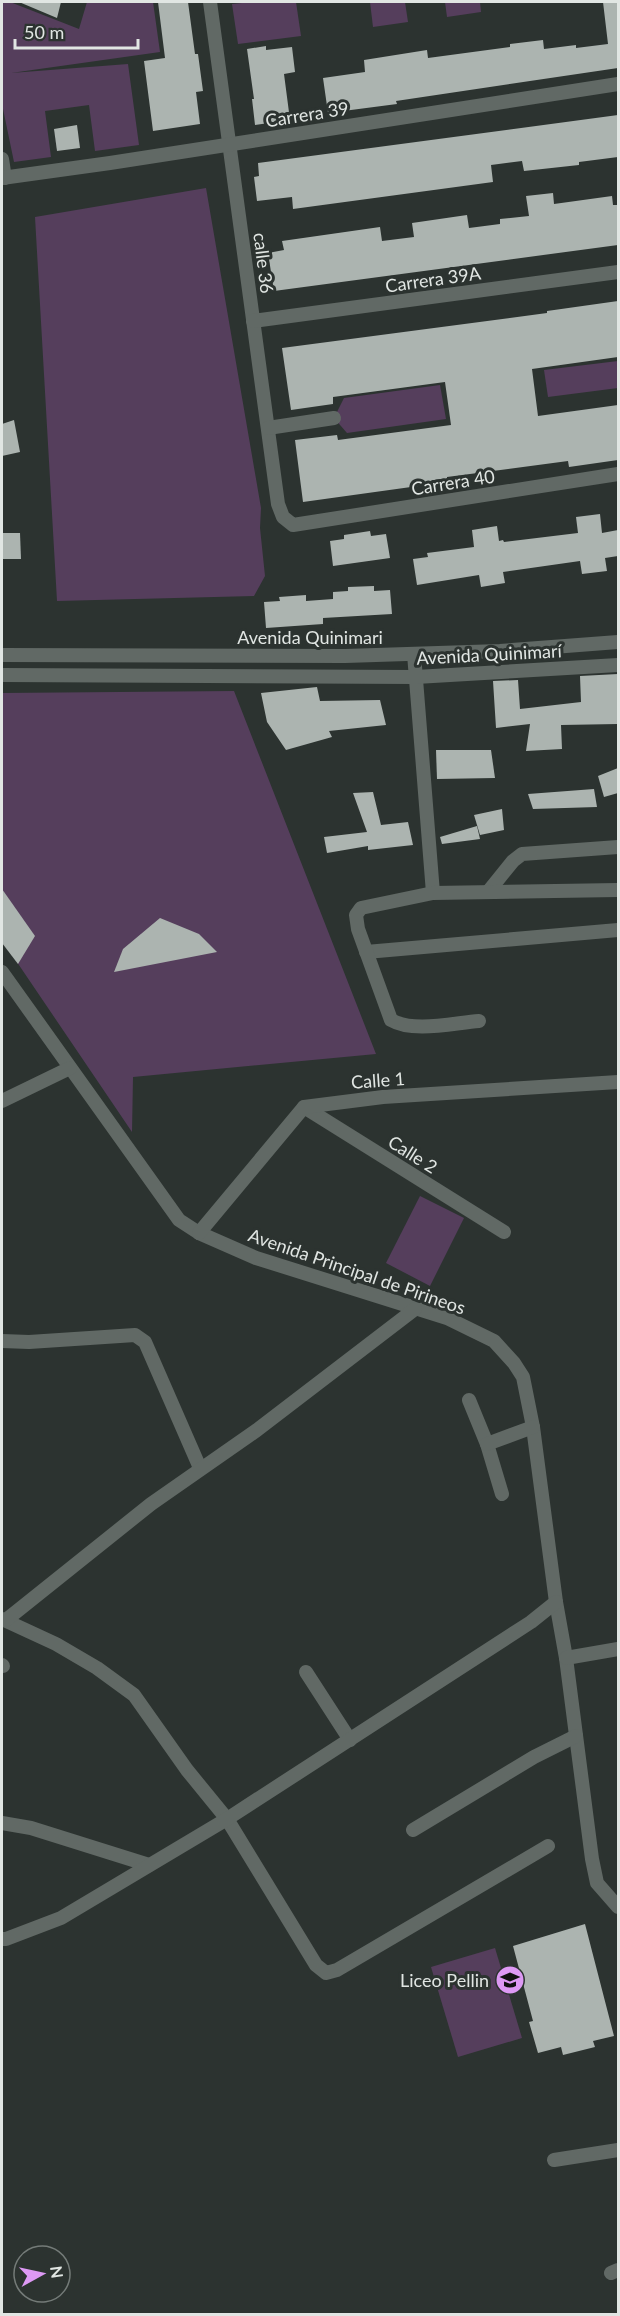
<svg xmlns="http://www.w3.org/2000/svg" width="620" height="2316" font-family="Lato,sans-serif">
  <style>
    .green { fill: #553e5c }
    .building { fill: #acb4b0 }
    .lines { fill: none; stroke-linecap: round; stroke-linejoin: round }
    .minor { stroke: #616965; stroke-width: 14 }
    .labels { text-anchor: middle; dominant-baseline: central; stroke-width: 6; stroke-linejoin: round; paint-order: stroke }
    .street-label { font-size: 18px; fill: #e1e6e3; stroke: #2c3330 }
    .poi-label { font-size: 18px; fill: #e1e6e3; stroke: #2c3330; text-anchor: end }
  </style>
  <rect width="100%" height="100%" fill="#2c3330"/>
  <g class="green">
    <polygon points="2,2 10,2 79,29 87,2 153,2 160,52 11,73 128,64 139,145 95,151 89,105 45,111 51,157 14,162 2,104"/>
    <polygon points="252,2 296,2 301,36 238,44 232,4"/>
    <polygon points="370,2 405,2 408,22 373,27"/>
    <polygon points="445,2 480,2 481,12 447,17"/>
    <polygon points="206,188 261,508 260,528 265,576 254,596 57,601 35,217"/>
    <polygon points="618,361 618,388 548,397 544,370"/>
    <polygon points="440,385 446,419 347,433 334,418 344,398"/>
    <polygon points="234,691 376,1054 133,1077 132,1132 2,940 2,693"/>
    <polygon points="420,1196 464,1218 430,1286 386,1263"/>
    <polygon points="495,1948 522,2038 458,2057 431,1967"/>
  </g>
  <g class="building">
    <polygon points="19,2 61,2 57,18"/>
    <polygon points="158,2 188,2 195,54 198,54 203,91 196,92 200,124 153,131 144,61 165,58"/>
    <polygon points="603,2 618,2 618,68 396,101 397,104 328,113 323,78 365,72 364,60 427,50 428,58 510,47 510,44 543,40 544,49 576,45 576,48 608,44"/>
    <polygon points="266,46 266,50 292,47 295,72 284,74 290,120 255,125 252,99 254,99 247,49"/>
    <polygon points="618,115 618,157 579,162 579,165 524,171 522,161 491,165 493,182 293,209 292,197 257,201 254,177 259,176 258,163"/>
    <polygon points="77,125 80,148 57,151 54,129"/>
    <polygon points="553,193 554,204 612,196 613,205 618,205 618,245 274,291 268,253 284,250 282,241 380,227 382,241 414,237 412,223 467,215 469,228 500,224 500,219 529,216 526,196"/>
    <polygon points="618,301 618,357 532,369 538,416 618,405 618,460 569,467 568,461 447,477 447,482 303,502 295,440 337,435 338,440 451,425 445,382 333,397 333,404 291,410 282,348 547,313 547,311"/>
    <polygon points="14,420 20,452 2,456 2,424"/>
    <polygon points="600,514 602,533 618,530 618,556 605,558 607,571 582,574 580,561 503,572 505,583 481,587 479,575 417,585 413,559 428,557 427,553 474,547 472,530 497,526 499,541 503,540 504,542 578,533 576,517"/>
    <polygon points="370,531 371,536 386,534 390,558 333,566 330,541 344,539 344,535"/>
    <polygon points="2,533 20,533 21,559 2,559"/>
    <polygon points="374,586 374,591 390,590 392,614 323,618 323,624 266,628 264,602 280,601 279,597 306,595 306,601 333,599 333,592 348,591 348,587"/>
    <polygon points="618,674 618,724 561,725 562,749 526,751 530,724 496,728 493,681 518,680 520,709 581,702 580,676"/>
    <polygon points="317,687 320,701 380,700 386,725 329,731 332,737 286,750 267,722 261,693"/>
    <polygon points="436,750 491,750 495,778 437,779"/>
    <polygon points="618,768 618,793 604,797 598,776"/>
    <polygon points="594,789 597,807 533,809 528,794"/>
    <polygon points="373,792 381,825 408,822 413,845 368,850 368,846 327,853 324,837 367,832 353,793"/>
    <polygon points="502,809 504,830 480,835 474,815"/>
    <polygon points="477,826 480,839 442,844 440,837"/>
    <polygon points="2,889 35,936 18,964 2,943"/>
    <polygon points="160,918 199,934 217,952 114,972 123,949"/>
    <polygon points="585,1924 614,2036 593,2041 595,2047 563,2055 561,2047 538,2053 529,2022 533,2021 513,1946"/>
  </g>
  <g class="lines">
    <g class="minor">
      <polyline points="210,2 278,504 283,517 293,525 618,474"/>
      <polyline points="2,159 5,178"/>
      <polyline points="2,178 110,163 618,84"/>
      <polyline points="253,321 618,272"/>
      <polyline points="268,428 334,418"/>
      <polyline points="414,654 433,893"/>
      <polyline points="2,655 345,656 500,651 618,642"/>
      <polyline points="2,675 416,677 618,665"/>
      <polyline points="488,892 513,861 522,854 618,847"/>
      <polyline points="366,952 618,930"/>
      <polyline points="2,972 179,1220 199,1233 256,1258 447,1318 494,1341 514,1363 523,1377 533,1427 556,1602 566,1658 592,1859 597,1883 618,1907"/>
      <path d="M479,1021C453,1023 413,1033 391,1020L358,929L356,915L361,908L433,893L618,890"/>
      <polyline points="2,1101 70,1068"/>
      <polyline points="304,1107 504,1232"/>
      <polyline points="199,1233 304,1107 383,1097 618,1082"/>
      <polyline points="2,1341 29,1342 135,1335 145,1342 200,1468"/>
      <polyline points="469,1400 487,1444 502,1494"/>
      <polyline points="487,1444 533,1427"/>
      <polyline points="2,1619 56,1644 97,1668 134,1695 187,1770 227,1819 316,1965 326,1973 337,1970 548,1846"/>
      <polyline points="6,1620 151,1504 257,1430 415,1309"/>
      <polyline points="566,1658 618,1649"/>
      <polyline points="2,1665 3,1666"/>
      <polyline points="306,1672 350,1740"/>
      <polyline points="2,1823 31,1828 149,1865"/>
      <polyline points="413,1830 534,1757 576,1736"/>
      <polyline points="2,1939 6,1939 61,1918 227,1819 531,1622 556,1602"/>
      <polyline points="554,2160 618,2150"/>
      <polyline points="611,2273 618,2270"/>
    </g>
  </g>
  <defs>
    <g id="school-disc" transform="scale(1.5)"><circle r="9.5" fill="#dd99f4" stroke="#2c3330"/><path d="M0-5L7-2L0 1L-7-2ZM-4 1L0 2.5L4 1V4Q0 6-4 4Z" fill="#111"/></g>
  </defs>
  <g fill-rule="evenodd">
    <use href="#school-disc" x="510" y="1980"/>
  </g>
  <g class="labels">
    <g class="street-label">
      <text transform="translate(307 114) rotate(-9)">Carrera 39</text>
      <text transform="translate(264 263) rotate(83)">calle 36</text>
      <text transform="translate(433 279) rotate(-8)">Carrera 39A</text>
      <text transform="translate(453 482) rotate(-9)">Carrera 40</text>
      <text x="310" y="637">Avenida Quinimari</text>
      <text transform="translate(489 654) rotate(-3)">Avenida Quinimarí</text>
      <text transform="translate(378 1080) rotate(-4)">Calle 1</text>
      <text transform="translate(413 1154) rotate(32)">Calle 2</text>
      <text transform="translate(357 1271) rotate(19)">Avenida Principal de Pirineos</text>
    </g>
    <g class="poi-label">
      <text x="489" y="1980">Liceo Pellin</text>
    </g>
  </g>
  <rect width="620" height="2316" fill="none" stroke="#e1e6e3" stroke-width="6"/>
  <g transform="translate(42 2274) rotate(82)"><circle r="28" fill="#2c3330" stroke="#747b78" stroke-width="1.5"/>
  <path d="M0-4.5L10 22L0 15L-10 22Z" fill="#dd99f4"/>
  <text y="-9" font-size="16" font-weight="bold" text-anchor="middle" fill="#e1e6e3">N</text>
  </g>
  <path d="M15 39v9h123v-9" fill="none" stroke="#e1e6e3" stroke-width="3"/>
  <text x="24" y="39" font-size="18" fill="#e1e6e3" stroke="#2c3330" stroke-width="4.5" paint-order="stroke">50 m</text>
</svg>
